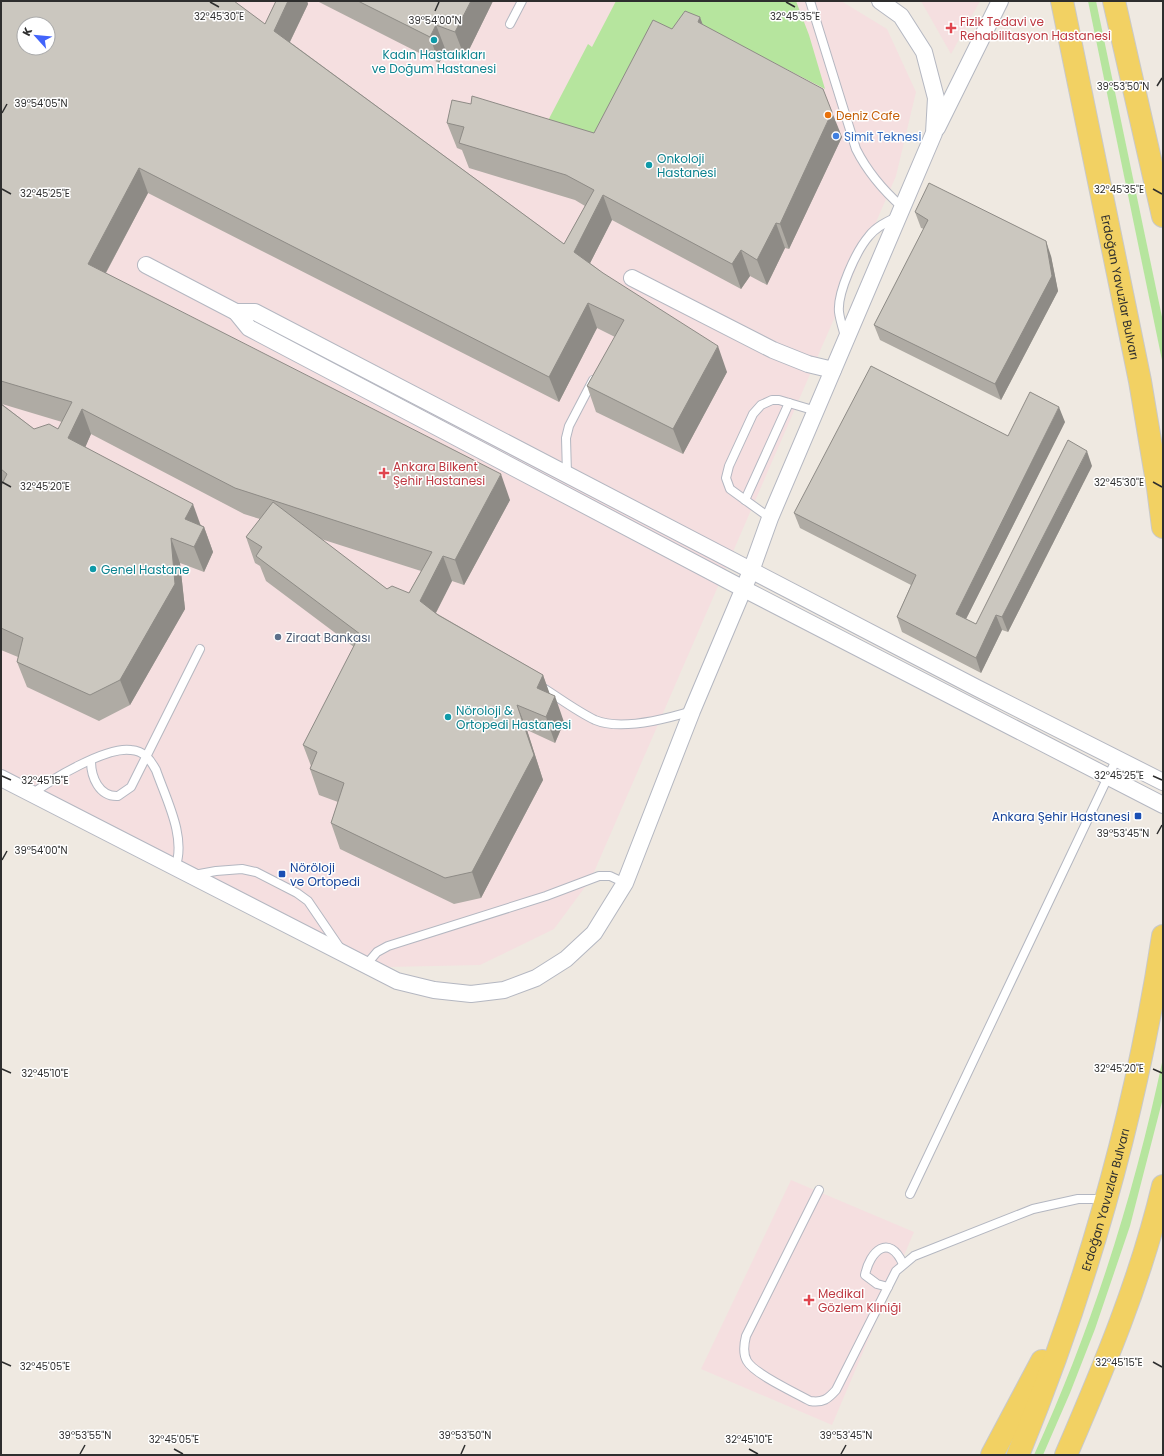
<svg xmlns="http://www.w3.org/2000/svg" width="1164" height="1456" font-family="Poppins,sans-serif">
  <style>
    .medical { fill: #f5dfe0; fill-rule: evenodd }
    .green { fill: #b6e59e }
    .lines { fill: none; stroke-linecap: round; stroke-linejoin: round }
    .lane-casing { stroke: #b4b7c1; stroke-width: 10 }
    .street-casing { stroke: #b4b7c1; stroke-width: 18 }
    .primary-casing { stroke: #c9c9c9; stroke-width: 24 }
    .lane { stroke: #fff; stroke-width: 8 }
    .street { stroke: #fff; stroke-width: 16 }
    .primary { stroke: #f2d163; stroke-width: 22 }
    .wall { fill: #afaba4; fill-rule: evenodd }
    .shaded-wall { fill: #8e8b86 }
    .building { fill: #cbc7bf; stroke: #8e8b86; fill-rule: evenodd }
    .ticks { fill: none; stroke: #2e2e2e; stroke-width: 1.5 }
    .health-dot { fill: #e0444e; stroke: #fff; stroke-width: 1.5 }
    .culture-dot { fill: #0f9aa8; stroke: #fff; stroke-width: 1.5 }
    .food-dot { fill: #e8710a; stroke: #fff; stroke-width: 1.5 }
    .shop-dot { fill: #3f7fe0; stroke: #fff; stroke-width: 1.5 }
    .service-dot { fill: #5c6f8a; stroke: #fff; stroke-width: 1.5 }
    .transit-dot { fill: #1a4fb4; stroke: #fff; stroke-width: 1.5 }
    .labels { text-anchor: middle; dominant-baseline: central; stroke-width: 3; stroke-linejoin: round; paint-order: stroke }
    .health-label { font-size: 12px; fill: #be3a42; stroke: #fff; text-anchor: start }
    .culture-label { font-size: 12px; fill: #0d838f; stroke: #fff; text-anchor: start }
    .food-label { font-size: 12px; fill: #c56008; stroke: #fff; text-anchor: start }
    .shop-label { font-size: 12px; fill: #366cbe; stroke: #fff; text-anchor: start }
    .street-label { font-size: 12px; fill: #2e2e2e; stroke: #fff }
    .service-label { font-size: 12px; fill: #4e5e75; stroke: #fff; text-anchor: start }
    .transit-label { font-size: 12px; fill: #164399; stroke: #fff; text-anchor: end }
    .ticks-label { font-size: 10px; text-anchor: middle; fill: #2e2e2e; stroke: #fff; stroke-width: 3; stroke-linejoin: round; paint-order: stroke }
  </style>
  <rect width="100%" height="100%" fill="#efe9e1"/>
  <g class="medical">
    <path d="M1,1H841L887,29L916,92L896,176L591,879L554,929L480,965L389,967L366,965L1,770ZM24,24H48V48H24Z"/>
    <polygon points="921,1 980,1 951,54"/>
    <polygon points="791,1180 914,1232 832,1425 701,1369"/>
  </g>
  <g class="green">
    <polygon points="616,1 796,1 809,35 825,89 728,39 602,160 541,134 588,44 592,47"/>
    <polygon points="1088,1 1096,1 1162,317 1163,365"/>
    <path d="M1163,1058V1098L1130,1226L1095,1329L1070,1393L1043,1455H1034C1092,1328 1134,1195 1163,1058Z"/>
  </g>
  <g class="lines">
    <g class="lane-casing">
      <g id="lane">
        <path d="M810,1L856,149C867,171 884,191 902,207"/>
        <polyline points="510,24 522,1"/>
        <path d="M845,336C843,329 840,320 839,312C837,293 856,251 869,236C876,227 886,222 897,217"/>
        <polyline points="567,474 566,438 569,426 593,380"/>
        <polyline points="745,500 789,403"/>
        <polyline points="770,518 730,489 726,478 729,466 753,414 761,405 772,400 779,400 816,411"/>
        <path d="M540,686C558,697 576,711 595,720C621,731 666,719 692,711"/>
        <path d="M91,761C91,777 99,797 118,796L131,787L200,649"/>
        <path d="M32,794C52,779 107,746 131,750C144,751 150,759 156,770C166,799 187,838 175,868"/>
        <polyline points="194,875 216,871 242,869 256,872 297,893 308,901 340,948"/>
        <polyline points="366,965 377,952 388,946 546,896 599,876 610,876 625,883"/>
        <path d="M819,1190L746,1336C744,1344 743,1354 747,1361C754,1374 796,1393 810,1401C823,1403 828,1399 836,1390L896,1271L914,1256L1033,1209L1078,1199H1104"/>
        <polyline points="910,1194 1117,758"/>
        <path d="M888,1287L877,1284L865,1275C870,1251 889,1233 903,1264"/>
      </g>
    </g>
    <g class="street-casing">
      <g id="street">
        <polyline points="937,128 1000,1"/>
        <polyline points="146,265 236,312 249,328 742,588 1163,805"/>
        <polyline points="632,278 773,350 808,364 833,370"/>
        <polyline points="236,312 255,312 977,688 1163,782"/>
        <polyline points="1,778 397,981 434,990 471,994 504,990 536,978 566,959 594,933 625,883 692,711 751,571 770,518 934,133 936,98 924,52 901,16 880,1"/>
      </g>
    </g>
    <g class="primary-casing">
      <g id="primary">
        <path id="s1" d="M1062,1L1140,381L1158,488L1163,527"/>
        <polyline points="1114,1 1163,216"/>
        <polyline points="992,1455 1042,1361"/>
        <path id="s2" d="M1018,1455C1086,1289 1136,1113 1163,936"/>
        <path d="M1066,1455C1104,1367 1141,1279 1163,1186"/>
      </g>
    </g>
    <use href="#lane" class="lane"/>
    <use href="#street" class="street"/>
    <use href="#primary" class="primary"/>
  </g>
  <g class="wall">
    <path d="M1,1L265,24L276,1H307L308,4L290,42L564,244L585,206L575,200L469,168L462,150L457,148L447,123L594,133L672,29L702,24L842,137L789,249L785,248L767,285L750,276L741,289L612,220L590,263L727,372L683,454L596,412L587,386L615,337L597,328L559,402L148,193L106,273L510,500L464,585L452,581L436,613L543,675L549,693L564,722L555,743L527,730L543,780L481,898L454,904L340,849L331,823L338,802L319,795L310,769L311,766L303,745L354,647L266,581L260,566L255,563L246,537L260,519L244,514L91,434L85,447L204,527L213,552L204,572L180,563L185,609L130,705L99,721L27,687L17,662L18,657L1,650ZM2,404L62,422L58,429H34ZM321,539L421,571L409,593L387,589Z"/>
    <polygon points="317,1 493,1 465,58 446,51 439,63"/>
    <polygon points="915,212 1051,256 1058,291 1001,400 880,340 874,325 924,229 921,228"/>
    <polygon points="1065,422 966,619 976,624 1092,466 1008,632 1002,630 981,673 902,632 897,617 911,585 800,528 794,513 1008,436"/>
  </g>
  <g class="shaded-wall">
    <polygon points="288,1 307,1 308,4 283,56 274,31"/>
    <polygon points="471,1 493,1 465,58 455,32"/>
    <polygon points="700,17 709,42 698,22"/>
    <polygon points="436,25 446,51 439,63 430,37"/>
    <polygon points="832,112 842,137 789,249 780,224"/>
    <polygon points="139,168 148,193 97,289 88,264"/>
    <polygon points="603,195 612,220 583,277 574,252"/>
    <polygon points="776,223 785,248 767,285 757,260"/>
    <polygon points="1046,241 1051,256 1058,291 1001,400 995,384"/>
    <polygon points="741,250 750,276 741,289 732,264"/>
    <polygon points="588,303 597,328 559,402 549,377"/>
    <polygon points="718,346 727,372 683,454 673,429"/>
    <polygon points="1059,407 1065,422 961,629 956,614"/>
    <polygon points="82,409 91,434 78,464 68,438"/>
    <polygon points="1087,451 1092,466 1008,632 1002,617"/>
    <polygon points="501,474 510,500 464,585 455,560"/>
    <polygon points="193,504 202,529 185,519"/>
    <polygon points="204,527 213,552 204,572 194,547"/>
    <polygon points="171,538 180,563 185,609 130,705 120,680"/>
    <polygon points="443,556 452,581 429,626 420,601"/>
    <polygon points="996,615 1002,630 981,673 976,658"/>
    <polygon points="543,675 552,700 537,688"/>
    <polygon points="555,696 564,722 555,743 546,717"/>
    <polygon points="517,705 527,730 543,780 481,898 472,872"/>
  </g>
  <g class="building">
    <path d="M1,1H234L265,24L276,1H288L274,31L564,244L594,190L566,175L459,143L464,127L447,123L452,100L471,104L472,96L594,133L653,20L672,29L685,11L700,17L698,22L823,89L832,112L780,224L776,223L757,260L741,250L732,264L603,195L574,252L603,273L718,346L673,429L587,386L624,320L588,303L549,377L139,168L88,264L501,474L455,560L443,556L420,601L438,615L543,675L537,688L555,696L546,717L517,705L534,755L472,872L445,878L331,823L344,783L310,769L317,752L303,745L360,634L256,556L262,547L246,537L273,502L387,589L392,586L409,593L432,552L235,488L82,409L68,438L193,504L185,519L204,527L194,547L171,538L175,584L120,680L90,695L17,662L23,638L1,628V486L7,474L1,469V404L34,429L49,424L58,429L72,402L1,381ZM24,24H48V48H24Z"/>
    <polygon points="358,1 471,1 455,32 436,25 430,37"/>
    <polygon points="929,183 1046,241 1052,276 995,384 874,325 928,220 915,212"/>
    <polygon points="871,366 1008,436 1030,392 1059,407 956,614 976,624 1068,440 1087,451 1002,617 996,615 976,658 897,617 916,575 794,513"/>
  </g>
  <path class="ticks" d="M210,2L219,7M786,2L795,7M435,11L439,2M1157,86L1162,78M2,113L7,104M2,189L11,194M1153,189L1162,194M2,482L11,487M1153,482L1162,487M2,776L11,780M1153,776L1162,780M1157,834L1162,825M2,860L7,851M2,1069L11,1073M1153,1069L1162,1073M2,1362L11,1366M1153,1362L1162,1367M174,1449L183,1454M749,1449L758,1454M80,1454L85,1445M461,1454L465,1445M841,1454L846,1445"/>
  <g class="health-dot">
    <path d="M949 22h4v4h4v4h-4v4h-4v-4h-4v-4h4z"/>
    <path d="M382 467h4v4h4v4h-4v4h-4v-4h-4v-4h4z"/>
    <path d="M807 1294h4v4h4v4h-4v4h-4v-4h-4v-4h4z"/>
  </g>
  <g class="culture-dot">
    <circle cx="434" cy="40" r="4"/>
    <circle cx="649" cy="165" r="4"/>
    <circle cx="93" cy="569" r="4"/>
    <circle cx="448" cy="717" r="4"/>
  </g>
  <circle class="food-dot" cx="828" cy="115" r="4"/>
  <circle class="shop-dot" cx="836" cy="136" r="4"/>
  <circle class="service-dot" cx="278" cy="637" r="4"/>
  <g class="transit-dot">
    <rect x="1134" y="812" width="8" height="8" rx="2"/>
    <rect x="278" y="870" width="8" height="8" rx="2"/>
  </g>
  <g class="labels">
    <g class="health-label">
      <text x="960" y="21">Fizik Tedavi ve<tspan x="960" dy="14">Rehabilitasyon Hastanesi</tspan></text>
      <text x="393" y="466">Ankara Bilkent<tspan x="393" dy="14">Şehir Hastanesi</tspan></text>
      <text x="818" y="1293">Medikal<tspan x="818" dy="14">Gözlem Kliniği</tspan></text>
    </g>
    <g class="culture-label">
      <text x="434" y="54" text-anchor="middle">Kadın Hastalıkları<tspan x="434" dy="14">ve Doğum Hastanesi</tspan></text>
      <text x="657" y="158">Onkoloji<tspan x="657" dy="14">Hastanesi</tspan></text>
      <text x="101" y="569">Genel Hastane</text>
      <text x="456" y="710">Nöroloji &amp;<tspan x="456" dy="14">Ortopedi Hastanesi</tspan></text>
    </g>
    <g class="food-label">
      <text x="836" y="115">Deniz Cafe</text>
    </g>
    <g class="shop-label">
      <text x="844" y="136">Simit Teknesi</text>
    </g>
    <g class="street-label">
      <text stroke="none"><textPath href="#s1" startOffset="292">Erdoğan Yavuzlar Bulvarı</textPath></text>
      <text stroke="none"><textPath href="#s2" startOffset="270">Erdoğan Yavuzlar Bulvarı</textPath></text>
    </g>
    <g class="service-label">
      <text x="286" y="637">Ziraat Bankası</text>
    </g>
    <g class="transit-label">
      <text x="1130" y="816">Ankara Şehir Hastanesi</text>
      <text x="290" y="867" text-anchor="start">Nöröloji<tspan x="290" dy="14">ve Ortopedi</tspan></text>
    </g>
  </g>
  <g class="ticks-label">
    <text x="219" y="20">32°45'30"E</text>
    <text x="795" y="20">32°45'35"E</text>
    <text x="435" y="24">39°54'00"N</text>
    <text x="1123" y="90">39°53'50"N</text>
    <text x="41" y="107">39°54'05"N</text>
    <text x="1119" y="193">32°45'35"E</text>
    <text x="45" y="197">32°45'25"E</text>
    <text x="1119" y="486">32°45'30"E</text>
    <text x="45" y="490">32°45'20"E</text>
    <text x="1119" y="779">32°45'25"E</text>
    <text x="45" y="784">32°45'15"E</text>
    <text x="1123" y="837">39°53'45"N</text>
    <text x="41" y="854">39°54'00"N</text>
    <text x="1119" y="1072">32°45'20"E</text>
    <text x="45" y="1077">32°45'10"E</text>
    <text x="1119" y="1366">32°45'15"E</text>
    <text x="45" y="1370">32°45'05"E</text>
    <text x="85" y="1439">39°53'55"N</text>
    <text x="465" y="1439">39°53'50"N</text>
    <text x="846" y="1439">39°53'45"N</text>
    <text x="174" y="1443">32°45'05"E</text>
    <text x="749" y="1443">32°45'10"E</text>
  </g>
  <rect width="1164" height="1456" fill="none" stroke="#2e2e2e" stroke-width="4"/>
  <g transform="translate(36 36) rotate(297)"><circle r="19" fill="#ffffff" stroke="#ababab"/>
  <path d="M0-3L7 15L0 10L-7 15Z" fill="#4264fb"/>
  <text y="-6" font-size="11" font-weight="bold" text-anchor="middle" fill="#2e2e2e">K</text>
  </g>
</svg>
